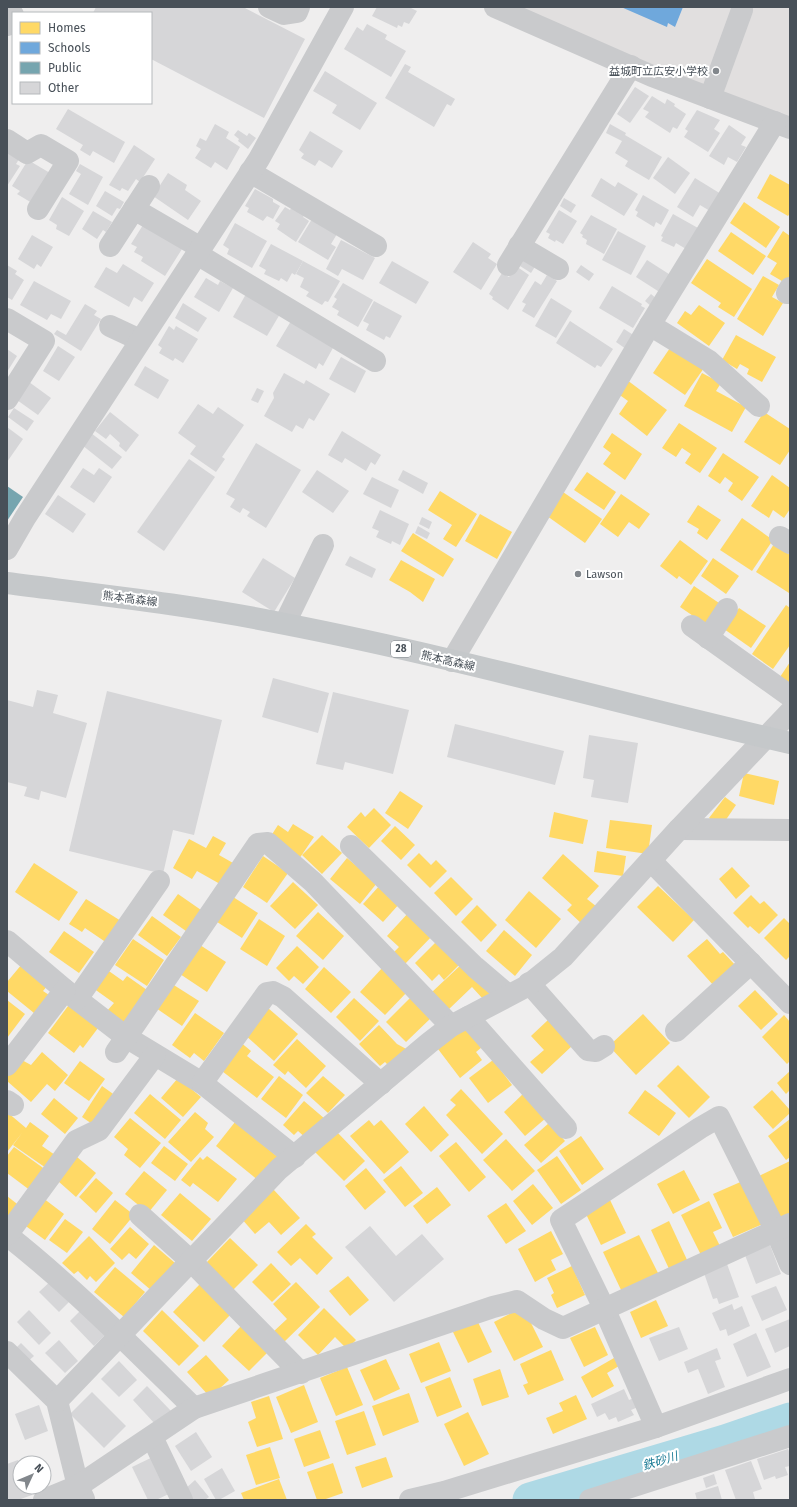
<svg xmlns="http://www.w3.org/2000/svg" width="797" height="1507" font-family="'Fira Sans','Noto Sans JP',sans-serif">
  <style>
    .education { fill: #e1dfdf }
    .homes { fill: #ffd966 }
    .schools { fill: #6fa8dc }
    .public { fill: #76a5af }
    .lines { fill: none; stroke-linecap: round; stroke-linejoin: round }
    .river { stroke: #aed9e5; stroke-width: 35 }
    .building { fill: #d6d6d8 }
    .minor { stroke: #c9cacc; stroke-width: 22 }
    .major { stroke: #c5c8ca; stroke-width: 22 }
    .poi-dot { fill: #82878c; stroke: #fff; stroke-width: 1.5 }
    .labels { text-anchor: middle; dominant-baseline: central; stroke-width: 4; stroke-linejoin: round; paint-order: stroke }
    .shield { fill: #fff; stroke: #7f848a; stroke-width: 1 }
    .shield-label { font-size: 10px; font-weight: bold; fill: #485058 }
    .poi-label { font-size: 11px; fill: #485058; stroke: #fff; text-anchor: end }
    .street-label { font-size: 11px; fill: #485058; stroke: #fff }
    .water-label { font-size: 12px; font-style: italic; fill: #1c7c96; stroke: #fff }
  </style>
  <rect width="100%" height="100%" fill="#efeeee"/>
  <polygon class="education" points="495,7 790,7 790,128"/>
  <g class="homes">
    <polygon points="770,174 790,185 790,213 788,216 757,198"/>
    <polygon points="744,202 780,227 766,248 730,223"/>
    <polygon points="783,231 790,236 790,278 787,284 770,274 777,263 767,257"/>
    <polygon points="731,232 766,256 753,275 718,251"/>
    <polygon points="707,259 752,289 734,317 718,307 721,303 691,283"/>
    <polygon points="763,276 779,285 772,297 783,303 763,336 737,319"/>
    <polygon points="699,305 725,323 709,346 677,323 685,311 691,315"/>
    <polygon points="736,335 776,357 762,382 747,374 749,369 740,364 737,369 722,360"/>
    <polygon points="672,345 704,368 685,395 653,373"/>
    <polygon points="702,373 721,383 716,391 746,407 732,432 684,406"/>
    <polygon points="627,380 667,410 647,436 619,414 628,401 617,393"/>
    <polygon points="764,412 790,429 790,450 780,465 744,442"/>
    <polygon points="679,423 717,448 700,473 685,463 691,454 682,448 676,457 662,448"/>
    <polygon points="612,433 642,454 625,480 603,464 611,453 603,447"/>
    <polygon points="723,453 759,477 742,501 728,491 733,483 725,477 720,484 708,476"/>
    <polygon points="587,472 616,492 604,510 574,490"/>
    <polygon points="772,475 790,488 790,509 784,518 773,510 769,518 751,506"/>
    <polygon points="440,491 477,514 456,547 443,539 452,525 428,510"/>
    <polygon points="563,492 602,519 585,543 547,516"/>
    <polygon points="621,494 650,514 639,529 629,522 618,537 600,524"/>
    <polygon points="698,505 721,520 707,540 697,533 699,529 687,522"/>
    <polygon points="480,514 512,532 497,559 465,541"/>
    <polygon points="742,518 773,540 752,571 720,550"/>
    <polygon points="413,533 454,559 443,577 401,551"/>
    <polygon points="680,540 708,561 691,585 679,576 677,579 660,566"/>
    <polygon points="774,544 790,555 790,591 789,593 756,572"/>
    <polygon points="713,558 739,576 726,594 701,576"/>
    <polygon points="401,560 435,579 423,602 410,592 389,580"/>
    <polygon points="694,586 719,603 705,624 680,607"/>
    <polygon points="786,605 790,608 790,645 773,669 752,654"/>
    <polygon points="739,608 766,626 751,648 724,629"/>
    <polygon points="790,662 790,684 780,677"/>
    <polygon points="744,773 779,781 774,805 739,796"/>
    <polygon points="400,791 423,806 408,829 385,813"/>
    <polygon points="725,797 736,805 721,827 709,818"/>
    <polygon points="374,808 391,825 369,848 347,827 361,812 365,817"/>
    <polygon points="554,812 588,820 583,844 549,837"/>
    <polygon points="610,820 652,825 648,854 606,848"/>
    <polygon points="293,824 314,837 299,859 269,839 278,825 288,832"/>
    <polygon points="395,826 415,845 401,860 381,841"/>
    <polygon points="322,835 342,853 322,874 302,855"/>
    <polygon points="213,836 226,843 219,855 233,863 220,884 197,871 192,879 173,868 189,839 206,848"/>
    <polygon points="597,851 626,856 623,876 594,872"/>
    <polygon points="419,853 431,865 436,860 447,871 430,888 407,865"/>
    <polygon points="563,854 599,886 587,899 597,907 582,924 567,910 572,905 542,878"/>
    <polygon points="263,856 288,873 267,903 243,887"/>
    <polygon points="347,858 377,883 360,904 330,879"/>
    <polygon points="34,863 78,892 59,921 15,892"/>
    <polygon points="732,867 750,886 736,899 719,879"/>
    <polygon points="451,877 473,899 456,916 434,893"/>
    <polygon points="293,882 318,905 295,929 270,906"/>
    <polygon points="380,885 400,903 383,922 363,904"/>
    <polygon points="658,886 694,920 673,942 637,907"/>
    <polygon points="529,891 561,919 536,948 505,920"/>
    <polygon points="178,894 201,910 186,931 163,915"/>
    <polygon points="230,895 258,913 242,938 214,920"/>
    <polygon points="751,895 760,904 764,901 778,915 759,934 750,926 748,928 733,913"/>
    <polygon points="86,899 121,921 107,943 85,928 82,932 69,924"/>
    <polygon points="477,905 497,925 481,942 461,922"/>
    <polygon points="410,911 434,934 404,965 392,954 399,947 387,936"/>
    <polygon points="318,912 344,936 323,960 296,936"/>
    <polygon points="152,916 181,937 167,956 138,935"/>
    <polygon points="784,918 790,924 790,956 786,960 764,938"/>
    <polygon points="259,919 285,936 267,966 240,949"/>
    <polygon points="504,930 532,955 515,976 486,951"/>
    <polygon points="64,931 94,952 79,973 49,952"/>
    <polygon points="133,939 164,960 147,986 115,965"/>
    <polygon points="707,939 720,954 723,952 736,966 714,986 687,956"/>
    <polygon points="438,940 461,963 444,980 439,974 432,981 415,963"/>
    <polygon points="200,945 226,962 207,992 180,974"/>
    <polygon points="297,946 319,967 303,984 294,976 289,981 276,968"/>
    <polygon points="463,963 491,992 483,999 472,987 448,1010 432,992"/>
    <polygon points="22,964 48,985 43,991 49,995 34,1013 7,991 7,982"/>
    <polygon points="324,967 351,992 331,1013 305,989"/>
    <polygon points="383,967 408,991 385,1015 360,992"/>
    <polygon points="106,969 123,981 127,976 147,990 124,1023 107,1011 114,1003 93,988"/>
    <polygon points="169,982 199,1001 182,1026 153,1006"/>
    <polygon points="755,990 778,1014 761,1030 738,1006"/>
    <polygon points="413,995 433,1016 406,1042 386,1022"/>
    <polygon points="354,998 379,1021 360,1041 336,1017"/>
    <polygon points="7,1000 25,1014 7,1038"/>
    <polygon points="71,1002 101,1024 83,1048 80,1045 74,1053 48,1033"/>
    <polygon points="268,1008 298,1034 274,1061 245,1035"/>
    <polygon points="195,1013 224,1033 204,1061 194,1053 190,1058 172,1045"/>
    <polygon points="643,1014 670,1043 636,1075 609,1046"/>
    <polygon points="784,1015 790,1022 790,1061 787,1064 762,1037"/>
    <polygon points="548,1020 572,1046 542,1074 530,1062 544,1050 531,1036"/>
    <polygon points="379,1025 397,1044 410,1051 392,1069 385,1062 380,1066 359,1044"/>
    <polygon points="465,1027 482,1047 476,1052 482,1060 460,1078 438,1049"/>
    <polygon points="297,1039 326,1066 306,1088 288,1071 285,1075 273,1065"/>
    <polygon points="239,1041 251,1051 247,1056 274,1077 257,1098 218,1068"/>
    <polygon points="42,1052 68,1075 55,1091 47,1084 31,1102 7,1081 7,1074 20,1059 31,1065"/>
    <polygon points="493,1060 512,1085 488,1103 469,1078"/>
    <polygon points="80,1061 105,1079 89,1101 64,1083"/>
    <polygon points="678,1065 710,1097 689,1118 657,1086"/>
    <polygon points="790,1071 790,1090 786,1094 777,1083"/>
    <polygon points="279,1076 303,1095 286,1118 261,1099"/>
    <polygon points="323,1076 345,1095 328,1113 306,1093"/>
    <polygon points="178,1078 201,1097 183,1117 161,1098"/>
    <polygon points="102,1086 116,1096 95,1126 82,1117"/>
    <polygon points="461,1089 503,1134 482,1154 446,1115 456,1105 450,1100"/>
    <polygon points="645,1090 676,1113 659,1136 628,1113"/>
    <polygon points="772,1090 790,1110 790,1113 773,1129 753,1107"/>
    <polygon points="524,1093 546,1118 525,1136 504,1112"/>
    <polygon points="150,1094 181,1120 165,1139 134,1113"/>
    <polygon points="54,1098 78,1118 65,1134 41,1114"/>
    <polygon points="304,1101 325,1119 307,1139 298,1131 294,1135 283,1125"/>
    <polygon points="424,1106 449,1135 431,1152 405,1124"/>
    <polygon points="7,1112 26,1128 30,1122 49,1136 42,1146 55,1155 46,1168 13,1145 22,1133 7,1152"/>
    <polygon points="195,1112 208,1123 205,1129 214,1137 191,1162 168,1142"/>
    <polygon points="130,1118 161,1143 140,1168 124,1155 128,1149 114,1137"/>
    <polygon points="790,1119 790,1157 786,1160 768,1136"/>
    <polygon points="369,1120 374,1126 381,1120 409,1152 384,1174 350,1136"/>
    <polygon points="235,1122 278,1157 259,1181 216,1146"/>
    <polygon points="549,1123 565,1141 541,1163 524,1145"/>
    <polygon points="336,1131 365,1161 344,1181 315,1152"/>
    <polygon points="581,1136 604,1169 582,1185 559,1151"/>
    <polygon points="506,1139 535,1171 512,1191 483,1160"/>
    <polygon points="456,1142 486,1177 469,1192 439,1156"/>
    <polygon points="164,1146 188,1164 175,1181 151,1163"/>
    <polygon points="14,1147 46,1170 31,1191 7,1173 7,1156"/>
    <polygon points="207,1156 237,1179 218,1202 193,1183 190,1187 181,1180 200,1157 203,1160"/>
    <polygon points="557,1156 581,1190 561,1204 537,1170"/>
    <polygon points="77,1157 96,1173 76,1197 58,1181"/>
    <polygon points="790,1161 790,1217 779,1222 757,1177"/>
    <polygon points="401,1166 423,1193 405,1207 383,1180"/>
    <polygon points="366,1168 386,1192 365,1210 345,1186"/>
    <polygon points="684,1170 700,1200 673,1214 657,1184"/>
    <polygon points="144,1171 167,1190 148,1213 125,1194"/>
    <polygon points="96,1178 113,1193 96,1213 79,1197"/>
    <polygon points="745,1180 765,1223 733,1237 713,1194"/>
    <polygon points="533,1184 553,1208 532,1225 513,1201"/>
    <polygon points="437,1187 451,1205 427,1224 413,1206"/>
    <polygon points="273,1189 300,1218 281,1235 269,1222 255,1234 241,1218"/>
    <polygon points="180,1193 211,1219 192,1241 161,1215"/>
    <polygon points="7,1196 21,1207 7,1225"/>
    <polygon points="43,1198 64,1214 45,1240 23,1224"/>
    <polygon points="115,1200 134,1215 110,1244 92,1229"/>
    <polygon points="610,1200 626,1233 601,1245 585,1212"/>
    <polygon points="709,1201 722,1228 713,1232 721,1248 702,1257 681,1215"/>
    <polygon points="506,1203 526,1231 506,1244 487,1216"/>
    <polygon points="65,1219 83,1232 67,1253 49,1240"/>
    <polygon points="669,1221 688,1262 670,1271 651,1230"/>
    <polygon points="306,1224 316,1234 312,1237 333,1258 317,1275 300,1258 291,1266 277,1252"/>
    <polygon points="130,1227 149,1244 136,1259 129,1253 122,1260 110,1249"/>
    <polygon points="551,1231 563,1254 551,1260 556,1270 535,1282 518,1249"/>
    <polygon points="639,1235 659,1275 622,1292 603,1252"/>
    <polygon points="89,1236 115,1263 96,1282 90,1276 87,1280 78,1271 74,1274 62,1263"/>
    <polygon points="230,1238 258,1265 233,1290 206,1263"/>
    <polygon points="154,1245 175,1263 152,1291 131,1273"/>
    <polygon points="271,1263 291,1284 272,1302 252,1282"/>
    <polygon points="572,1266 585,1295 557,1308 551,1295 554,1293 547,1278"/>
    <polygon points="115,1267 145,1292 124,1317 94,1292"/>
    <polygon points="348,1276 369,1300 350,1316 329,1291"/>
    <polygon points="296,1282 320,1307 283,1343 273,1332 287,1319 273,1304"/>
    <polygon points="200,1284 231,1314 204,1342 173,1312"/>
    <polygon points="656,1300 668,1326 641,1338 630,1312"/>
    <polygon points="523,1307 543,1347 514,1361 494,1322"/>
    <polygon points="324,1308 356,1340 347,1349 335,1337 318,1355 298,1335"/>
    <polygon points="162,1310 199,1346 179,1366 143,1331"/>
    <polygon points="477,1320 492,1352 468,1363 453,1332"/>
    <polygon points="241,1326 268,1352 249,1371 222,1346"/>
    <polygon points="595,1327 608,1355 584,1367 570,1338"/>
    <polygon points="439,1342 451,1371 421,1383 409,1354"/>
    <polygon points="551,1350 564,1380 528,1395 523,1385 528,1383 520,1364"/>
    <polygon points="206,1355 229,1380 210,1397 187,1372"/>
    <polygon points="614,1358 619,1366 607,1373 614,1386 592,1398 581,1377"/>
    <polygon points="386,1359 400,1389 374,1401 360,1370"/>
    <polygon points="347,1367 363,1405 336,1416 320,1378"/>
    <polygon points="500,1369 509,1397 482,1406 473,1379"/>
    <polygon points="450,1377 462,1407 437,1417 425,1387"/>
    <polygon points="304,1385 318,1422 291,1433 276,1397"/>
    <polygon points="409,1393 419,1422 383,1436 372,1406"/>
    <polygon points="576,1395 587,1419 553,1434 546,1418 563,1411 559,1403"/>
    <polygon points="269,1396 283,1439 257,1447 248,1422 256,1418 251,1402"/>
    <polygon points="364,1411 376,1445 347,1455 335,1421"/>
    <polygon points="468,1412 489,1454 464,1466 444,1424"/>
    <polygon points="320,1430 330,1458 304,1467 294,1439"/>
    <polygon points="270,1447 280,1478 256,1485 246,1455"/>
    <polygon points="386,1457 393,1477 362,1488 355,1467"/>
    <polygon points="333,1463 343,1493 323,1500 317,1500 307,1472"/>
    <polygon points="279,1479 287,1500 244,1500 241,1493"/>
  </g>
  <polygon class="schools" points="621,7 683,7 675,27 668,23 667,27"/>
  <polygon class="public" points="7,486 23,497 7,521"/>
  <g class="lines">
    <polyline class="river" points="530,1500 725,1442 790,1420"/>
  </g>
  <g class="building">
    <polygon points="96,7 243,7 305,39 264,118 151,59 151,13 93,13"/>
    <polygon points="377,7 409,7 417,11 409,24 404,22 402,27 398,25 397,28 372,16"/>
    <polygon points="367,24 387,35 385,39 406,51 391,77 344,49 357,27 363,31"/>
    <polygon points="405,64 411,67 408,72 455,99 451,106 447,104 434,127 385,98"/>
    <polygon points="325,71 377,103 360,130 332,113 337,105 313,91"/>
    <polygon points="635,87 649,96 630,123 617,114"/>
    <polygon points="652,96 665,104 667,99 675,104 674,106 686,114 677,129 673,127 670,133 645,117 649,112 643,109"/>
    <polygon points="68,109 125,142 114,163 93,151 90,156 80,150 83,145 56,129"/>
    <polygon points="697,110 720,120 714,129 720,133 708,152 684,137 688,131 685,129"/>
    <polygon points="215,124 229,132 226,138 240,147 227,170 215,162 211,168 195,158 201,149 196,146 200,138 206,141"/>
    <polygon points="610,124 626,133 625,135 662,157 649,180 625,166 628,161 615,153 622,141 606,133"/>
    <polygon points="729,125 746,137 741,145 746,147 737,162 728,157 724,165 709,156"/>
    <polygon points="238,130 247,136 249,133 256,138 248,149 238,141 239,139 234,135"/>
    <polygon points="310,131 343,151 332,168 319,160 315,166 301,158 304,154 299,150"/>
    <polygon points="134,145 155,159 140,182 136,179 128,191 122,188 120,191 109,185"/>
    <polygon points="7,149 21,156 16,164 20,166 7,186"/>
    <polygon points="668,157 690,173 675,194 653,178"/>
    <polygon points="28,160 50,173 32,203 17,194 20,191 12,186"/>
    <polygon points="80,164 103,177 88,205 69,194 81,174 76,171"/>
    <polygon points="168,173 187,185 185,190 201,201 188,220 153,196"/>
    <polygon points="601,178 615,187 618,182 638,194 624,216 591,196"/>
    <polygon points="695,178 721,194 710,211 700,205 693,217 677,207"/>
    <polygon points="255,189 273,199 273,202 280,206 273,219 267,216 263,221 247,212 249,208 245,206"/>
    <polygon points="105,191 124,202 120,209 117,208 112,216 96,206"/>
    <polygon points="643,195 669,210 661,225 656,222 654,227 636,216 638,212 635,210"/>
    <polygon points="62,197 84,211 69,236 56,229 57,225 49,220"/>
    <polygon points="564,198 576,205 571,213 560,206"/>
    <polygon points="293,205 306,213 303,217 309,221 296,242 277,229 280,224 275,221 285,207 290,210"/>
    <polygon points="559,210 577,221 563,244 556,240 555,242 548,238 550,234 546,232"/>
    <polygon points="93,211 112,222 106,232 103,230 97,239 82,229"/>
    <polygon points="673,214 698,228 686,249 676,243 674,247 661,241 663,237 661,236"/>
    <polygon points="591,215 617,229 604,254 586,244 587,240 582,237 583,235 580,233"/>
    <polygon points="312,219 337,234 331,244 336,247 328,260 298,242"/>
    <polygon points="235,223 267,241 252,268 227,254 229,249 223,245"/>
    <polygon points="143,225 182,249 165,276 141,261 143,257 134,252 137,247 131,244"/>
    <polygon points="618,231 646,246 631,275 602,260"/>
    <polygon points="32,235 53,247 41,267 37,264 34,269 18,259"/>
    <polygon points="341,240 375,258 363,280 342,269 338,276 326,269"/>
    <polygon points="473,242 491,254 488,258 497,264 481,290 453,272"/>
    <polygon points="271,244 303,261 295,275 292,273 287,282 281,278 279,281 264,274 266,270 259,266"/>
    <polygon points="525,258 536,265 531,273 520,266"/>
    <polygon points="647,260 672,276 661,293 636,277"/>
    <polygon points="303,261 340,281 328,302 325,301 322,305 306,296 309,292 300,287 304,278 296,274"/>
    <polygon points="392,261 429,282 416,304 379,283"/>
    <polygon points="123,264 154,283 142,302 134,297 129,307 94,287 106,267 117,273"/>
    <polygon points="7,265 17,271 15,274 24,280 12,300 7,297"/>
    <polygon points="581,265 594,274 589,281 576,272"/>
    <polygon points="516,266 529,275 508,310 492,299 493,297 489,294 502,273 509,277"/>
    <polygon points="547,275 557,281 534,318 522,311 526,304 522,302 535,281 541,285"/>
    <polygon points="206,278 218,285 220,281 233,288 219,312 194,297"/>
    <polygon points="34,281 71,301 61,319 51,314 47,320 20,305"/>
    <polygon points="343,283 373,300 358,327 337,315 339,311 332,307 337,299 334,297"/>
    <polygon points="612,286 642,304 641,306 645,308 633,328 599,308"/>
    <polygon points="246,294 280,314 267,336 233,317"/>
    <polygon points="651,294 658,300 652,307 645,301"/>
    <polygon points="551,298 572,311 556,338 535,326"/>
    <polygon points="374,301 402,316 390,338 386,336 384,340 366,330 369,324 363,321"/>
    <polygon points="183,303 207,318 198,332 175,318"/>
    <polygon points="85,304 97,311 94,315 101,319 81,351 54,334 57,330 66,335"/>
    <polygon points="291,321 334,346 323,366 319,363 316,369 276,346"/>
    <polygon points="570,321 613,349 601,367 597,365 595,368 556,343"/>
    <polygon points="169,326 174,330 176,326 198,339 183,363 175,358 173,361 159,353 162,348 158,345"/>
    <polygon points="624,329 635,336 626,349 616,342"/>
    <polygon points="58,346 75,357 59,381 43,371"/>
    <polygon points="7,349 17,356 7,372"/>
    <polygon points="341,357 366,371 355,393 329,379"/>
    <polygon points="145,366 169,380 158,399 134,385"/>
    <polygon points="284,373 304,384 306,380 330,394 314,421 309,418 303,429 296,425 292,432 264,416 274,398 273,393"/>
    <polygon points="29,382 51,398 38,415 17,400"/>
    <polygon points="257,388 264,391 258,403 251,400"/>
    <polygon points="198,404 213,414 218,407 244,425 222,457 225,459 216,472 190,454 196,446 178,433"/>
    <polygon points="14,408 34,421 27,431 8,417"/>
    <polygon points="110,412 139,435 126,452 119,446 120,443 110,434 106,439 95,431"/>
    <polygon points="7,427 23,439 7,462"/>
    <polygon points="342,431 381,455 375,465 371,462 366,471 345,458 342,463 328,455"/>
    <polygon points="91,433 122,457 112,469 82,445"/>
    <polygon points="256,443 301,470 266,528 247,516 250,512 243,508 240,513 230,507 235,499 226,494"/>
    <polygon points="189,459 215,477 164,551 137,532"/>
    <polygon points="83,468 94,475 99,468 112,477 94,503 70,487"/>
    <polygon points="317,470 349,491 333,513 302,492"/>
    <polygon points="403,470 428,483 423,494 398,480"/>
    <polygon points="372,477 399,490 391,508 363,494"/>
    <polygon points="58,495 86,514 73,533 45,514"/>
    <polygon points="380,510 409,524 400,545 392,541 391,544 376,537 379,531 372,528"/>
    <polygon points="422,517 432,522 429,529 419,524"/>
    <polygon points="418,526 430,533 427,539 415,533"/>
    <polygon points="350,556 376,569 372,578 345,565"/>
    <polygon points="263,558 295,578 274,612 242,592"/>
    <polygon points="273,678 329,693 318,733 262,717"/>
    <polygon points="37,690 58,695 53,713 87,723 66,798 41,791 39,800 24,796 27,787 7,782 7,700 33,707"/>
    <polygon points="107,691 222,720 194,835 173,830 163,874 69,851"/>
    <polygon points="333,692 409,710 393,774 345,762 343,770 316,764"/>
    <polygon points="455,724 564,751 555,785 447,757"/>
    <polygon points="589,735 638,743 628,803 591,797 594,780 583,778"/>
    <polygon points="370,1226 396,1256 422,1234 444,1259 394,1302 345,1247"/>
    <polygon points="770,1245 781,1274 756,1284 745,1255"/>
    <polygon points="727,1264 739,1297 719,1304 717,1298 713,1299 704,1273"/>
    <polygon points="54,1278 73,1298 59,1312 39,1292"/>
    <polygon points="776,1286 787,1310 762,1321 751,1296"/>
    <polygon points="732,1304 734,1310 742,1306 750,1326 728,1336 726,1329 720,1331 712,1313"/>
    <polygon points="84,1307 108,1332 94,1346 70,1321"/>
    <polygon points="29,1310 51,1333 39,1345 17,1322"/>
    <polygon points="790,1319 790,1346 775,1353 765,1329"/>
    <polygon points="679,1327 688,1349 659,1361 649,1338"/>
    <polygon points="756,1333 771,1367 747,1377 733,1344"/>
    <polygon points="59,1340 78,1361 65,1373 45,1353"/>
    <polygon points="21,1343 34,1356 24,1365 12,1352"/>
    <polygon points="717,1348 721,1359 715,1361 725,1387 708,1394 698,1369 688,1373 684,1362"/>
    <polygon points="119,1361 137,1380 119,1397 101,1379"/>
    <polygon points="147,1386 171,1411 156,1425 133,1400"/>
    <polygon points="624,1389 629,1400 634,1398 638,1407 631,1410 634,1415 618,1422 616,1417 609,1420 605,1413 597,1417 591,1404"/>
    <polygon points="92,1392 126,1426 104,1448 70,1414"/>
    <polygon points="39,1405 48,1431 25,1440 15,1414"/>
    <polygon points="196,1432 212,1457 191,1471 175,1446"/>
    <polygon points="788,1449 790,1453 790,1466 785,1467 788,1475 776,1479 775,1476 764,1480 757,1459"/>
    <polygon points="157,1455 173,1492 156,1500 148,1500 132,1467"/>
    <polygon points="18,1460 20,1464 20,1487 29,1487 32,1495 18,1500 7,1500 7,1464"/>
    <polygon points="751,1461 762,1489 753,1492 755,1499 751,1500 736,1500 725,1470"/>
    <polygon points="222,1468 235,1491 219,1500 216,1500 204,1479"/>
    <polygon points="714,1474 717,1484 706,1488 703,1478"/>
    <polygon points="195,1480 209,1497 205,1500 192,1500 184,1490"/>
    <polygon points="718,1486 722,1500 697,1500 695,1493"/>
  </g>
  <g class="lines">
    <g class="minor">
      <polyline points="269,7 284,14 297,12 299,7"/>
      <polyline points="495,7 652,76 790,128"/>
      <polyline points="7,25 13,15"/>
      <polyline points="710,98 742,10"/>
      <polyline points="7,140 27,153 41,145 68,161 38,209"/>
      <polyline points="250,172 376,246"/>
      <polyline points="134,209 201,248"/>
      <polyline points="110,246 149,186"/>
      <polyline points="519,246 558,269"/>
      <polyline points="197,254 375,361"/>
      <polyline points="508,265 631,66"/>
      <polyline points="787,293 790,288"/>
      <polyline points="7,319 44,341 7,399"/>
      <polyline points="650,325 709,361 759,406"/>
      <polyline points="110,326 140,340"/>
      <polyline points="780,537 790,543"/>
      <polyline points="7,549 25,518 259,159 343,7"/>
      <polyline points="285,623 323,545"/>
      <polyline points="692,626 790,696"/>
      <polyline points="708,638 727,609"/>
      <polyline points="452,661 650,325 775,122"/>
      <polyline points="679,829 790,830"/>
      <polyline points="351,846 475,967 508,995"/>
      <polyline points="651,861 790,1003"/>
      <polyline points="7,941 65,990 126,1037 202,1083 295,1157"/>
      <polyline points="529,983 588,1050 596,1051 604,1046"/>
      <polyline points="77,999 159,881"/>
      <polyline points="468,1017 566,1128"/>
      <polyline points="676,1031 751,963"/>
      <polyline points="116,1052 258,844 268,843 313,882 451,1026"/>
      <polyline points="7,1065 65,990"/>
      <polyline points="202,1083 267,993 273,992 283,997 381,1084"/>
      <polyline points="7,1101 13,1105"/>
      <polyline points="140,1215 191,1261 301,1373"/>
      <path d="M7,1235C74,1288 134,1349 194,1408"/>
      <polyline points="7,1235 76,1141 99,1130 155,1055"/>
      <polyline points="7,1352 57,1401 78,1486 84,1499"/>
      <polyline points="57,1401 279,1169 429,1043 451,1026 527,986 563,957 679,829 790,712"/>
      <polyline points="656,1427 604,1308 561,1220 700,1128 719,1117 776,1231 790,1264"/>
      <polyline points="152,1437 182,1500"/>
      <polyline points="44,1500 78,1486 194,1408 493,1307 517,1301 544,1319 563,1328 790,1224"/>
      <polyline points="410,1500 444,1492 656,1427 790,1379"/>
      <polyline points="590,1500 790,1436"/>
    </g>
    <path class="major" d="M7,583C100,595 193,605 285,624C455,657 622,704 790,743"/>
  </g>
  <g class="poi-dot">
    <circle cx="716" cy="71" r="4"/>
    <circle cx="578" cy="574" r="4"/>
  </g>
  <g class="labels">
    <rect class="shield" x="391" y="641" width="20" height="16" rx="3"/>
    <g class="shield-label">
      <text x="401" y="649">28</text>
    </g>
    <g class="poi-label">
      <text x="708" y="71">益城町立広安小学校</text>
      <text x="586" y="574" text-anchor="start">Lawson</text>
    </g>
    <g class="street-label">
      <text transform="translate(130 599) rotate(7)">熊本高森線</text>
      <text transform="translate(448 661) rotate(13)">熊本高森線</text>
    </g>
    <g class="water-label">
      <text transform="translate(660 1461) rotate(-17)">鉄砂川</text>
    </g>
  </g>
  <rect width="797" height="1507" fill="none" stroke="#485058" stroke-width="16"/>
  <rect x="12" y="12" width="140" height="92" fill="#ffffff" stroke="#b6b9bc"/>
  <rect x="20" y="22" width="20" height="12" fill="#ffd966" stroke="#b6b9bc"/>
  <text x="48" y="32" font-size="12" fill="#485058">Homes</text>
  <rect x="20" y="42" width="20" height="12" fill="#6fa8dc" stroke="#b6b9bc"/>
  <text x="48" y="52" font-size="12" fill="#485058">Schools</text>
  <rect x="20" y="62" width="20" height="12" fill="#76a5af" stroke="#b6b9bc"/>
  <text x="48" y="72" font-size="12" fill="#485058">Public</text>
  <rect x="20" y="82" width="20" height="12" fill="#d6d6d8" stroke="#b6b9bc"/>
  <text x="48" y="92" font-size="12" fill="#485058">Other</text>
  <g transform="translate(32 1475) rotate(46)"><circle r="19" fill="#ffffff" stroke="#b6b9bc"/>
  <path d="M0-3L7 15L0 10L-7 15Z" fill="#82878c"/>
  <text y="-6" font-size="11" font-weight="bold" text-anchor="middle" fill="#485058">N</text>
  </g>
</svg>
